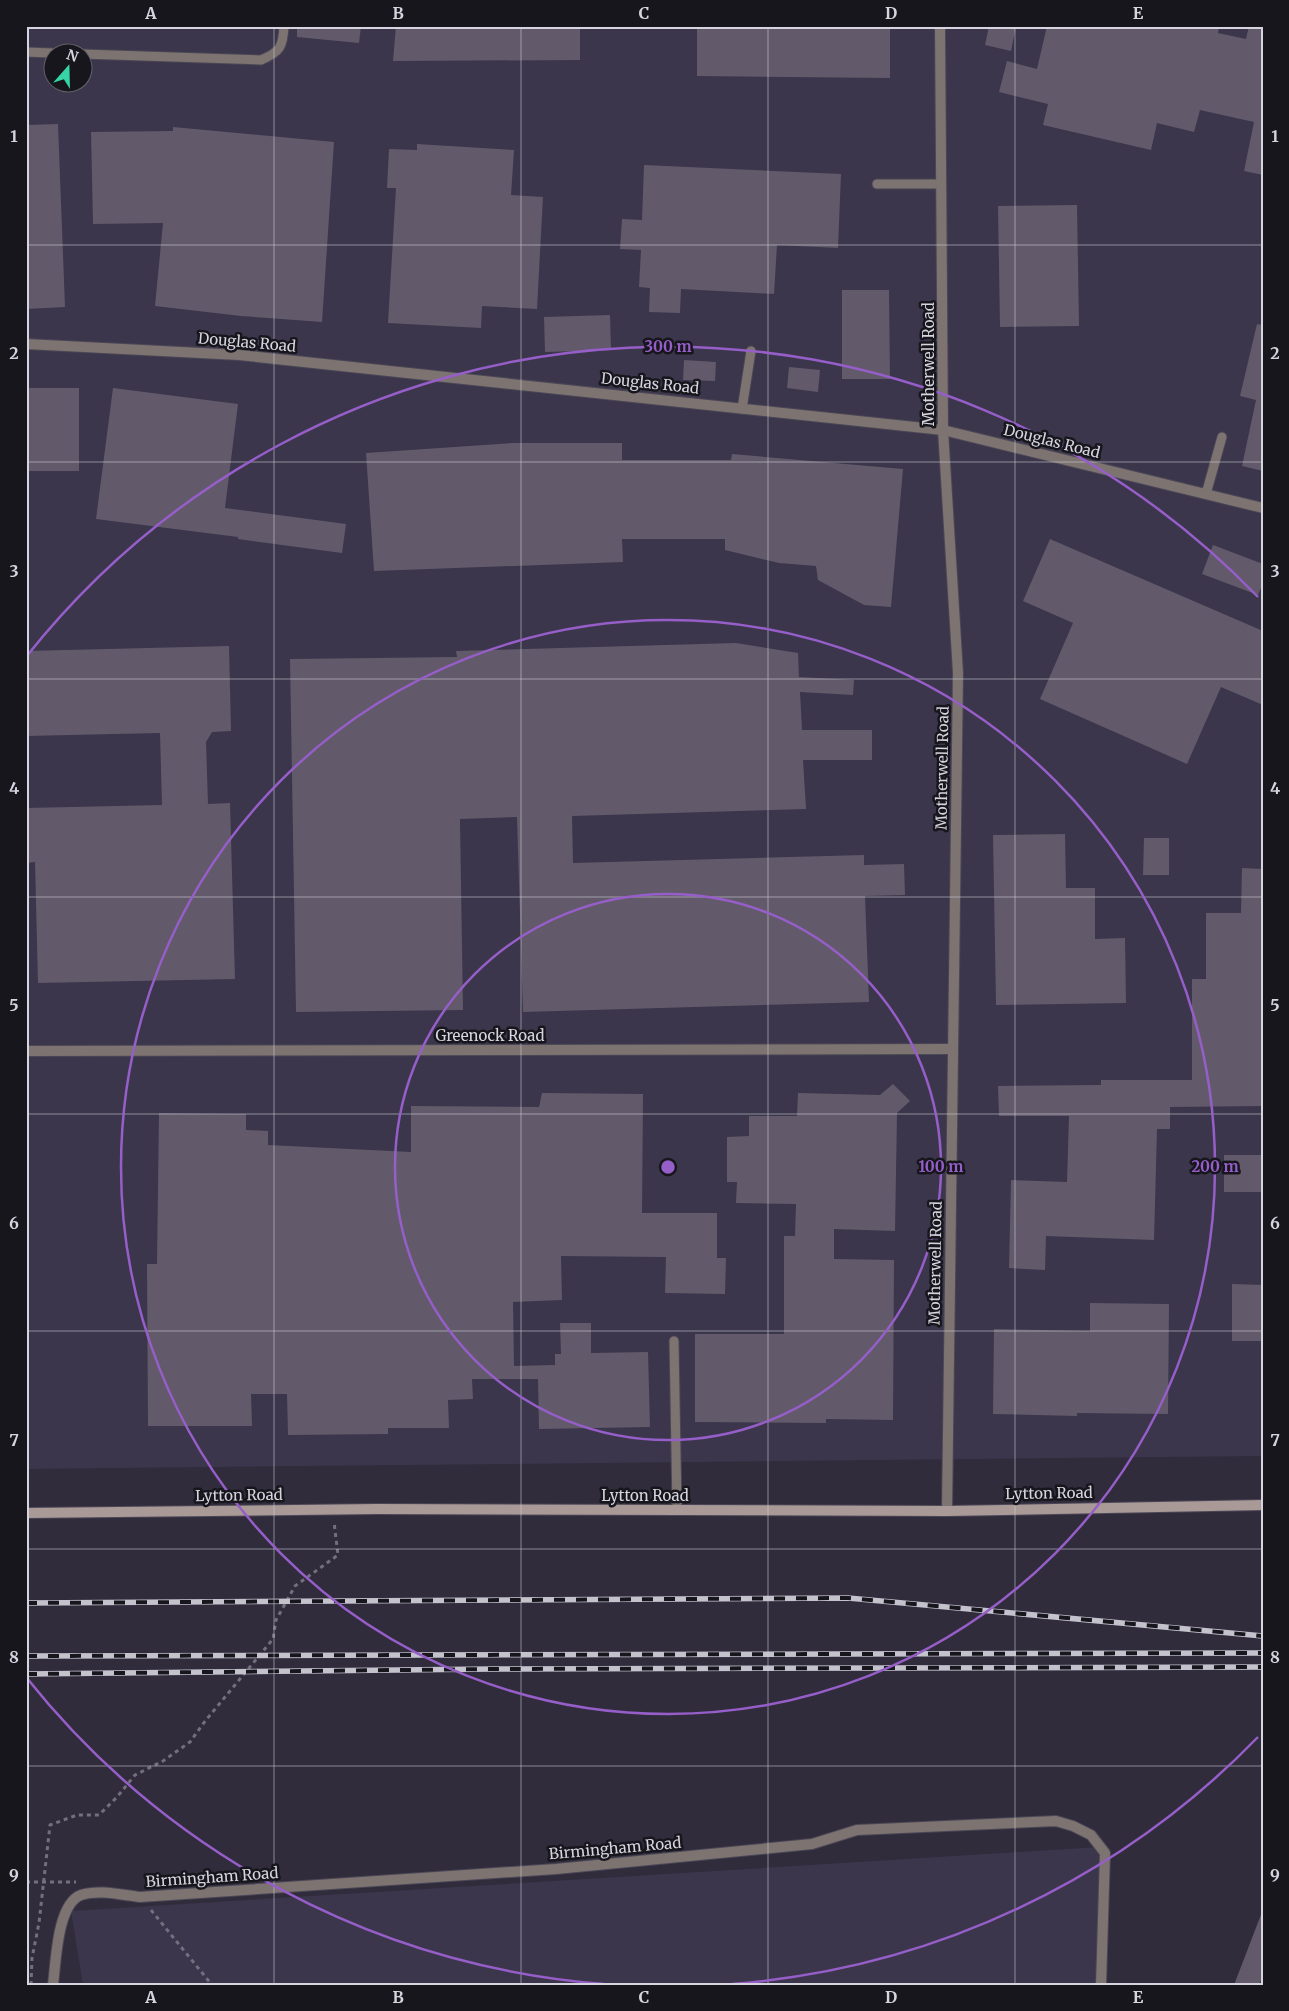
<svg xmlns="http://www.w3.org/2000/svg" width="1289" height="2011" font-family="Merriweather,serif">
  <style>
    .built { fill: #3b364b; fill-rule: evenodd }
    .building { fill: #625a6b }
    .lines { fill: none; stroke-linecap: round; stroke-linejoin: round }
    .lane-casing { stroke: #4b4756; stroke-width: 11 }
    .street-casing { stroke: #4b4756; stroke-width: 12 }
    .secondary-casing { stroke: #4b4756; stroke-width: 12 }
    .path { stroke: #73707e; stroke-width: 3; stroke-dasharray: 4 4; stroke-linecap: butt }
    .lane { stroke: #7d7371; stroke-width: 9 }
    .street { stroke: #7d7371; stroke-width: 10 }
    .secondary { stroke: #a99997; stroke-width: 10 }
    .rail-casing { stroke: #c4c2cd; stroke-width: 5.5 }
    .rail { stroke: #17161d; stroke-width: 4; stroke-dasharray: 11; stroke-linecap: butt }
    .grid { fill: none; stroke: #d6d4de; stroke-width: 1; stroke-opacity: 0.55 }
    .ring { fill: none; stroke: #965ec8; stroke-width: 2.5 }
    .labels { text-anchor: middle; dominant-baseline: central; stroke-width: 5; stroke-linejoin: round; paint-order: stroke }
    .street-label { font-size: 15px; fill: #d6d4de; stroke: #17161d }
    .centre { fill: #965ec8; stroke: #17161d; stroke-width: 2.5 }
    .ring-label { font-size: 15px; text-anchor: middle; font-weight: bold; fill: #965ec8; stroke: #17161d; stroke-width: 5; stroke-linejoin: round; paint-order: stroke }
    .neatline { fill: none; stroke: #d6d4de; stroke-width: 2 }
    .grid-label { font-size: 16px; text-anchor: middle; font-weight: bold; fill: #d6d4de }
  </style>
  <rect width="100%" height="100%" fill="#302c3c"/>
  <g class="built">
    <path d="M26,26H1263V1456L26,1469ZM52,52H82V82H52Z"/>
    <polygon points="1100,1847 1098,1985 83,1985 71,1911"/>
  </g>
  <g class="building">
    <polygon points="297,26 361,26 359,43 297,37"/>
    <polygon points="396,26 580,26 580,60 393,61"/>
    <polygon points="697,26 890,26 890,78 697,76"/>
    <polygon points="989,26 1016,26 1011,51 985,45"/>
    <polygon points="1047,26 1219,26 1218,33 1246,39 1249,26 1263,26 1263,175 1244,171 1254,122 1200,110 1194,132 1157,123 1151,150 1043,125 1048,104 999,92 1007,61 1037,69"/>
    <polygon points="58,124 65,307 26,309 26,125"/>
    <polygon points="173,127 334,142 322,322 241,316 155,306 163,223 93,224 91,132 173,131"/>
    <polygon points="417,144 514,150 511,195 543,197 537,309 482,306 481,328 388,323 396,188 387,188 389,149 417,150"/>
    <polygon points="644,165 841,174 838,248 777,245 774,294 681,289 680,313 649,312 650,288 639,287 641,250 620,249 622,219 642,220"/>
    <polygon points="1077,205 1079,326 1000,327 998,206"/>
    <polygon points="842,290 889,290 890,379 842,379"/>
    <polygon points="610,315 611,350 545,352 544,317"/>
    <polygon points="1257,324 1263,325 1263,471 1242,466 1256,400 1240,396"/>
    <polygon points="684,360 716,362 715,381 683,380"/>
    <polygon points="789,367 820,370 818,392 787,388"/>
    <rect x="26" y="388" width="53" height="83"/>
    <polygon points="113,388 238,404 225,508 346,524 342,553 238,539 238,537 96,519"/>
    <polygon points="513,443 622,443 622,460 731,460 732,454 903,469 891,607 864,605 818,580 816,566 779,563 725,550 725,539 622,539 623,562 374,571 366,453"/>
    <polygon points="1050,539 1263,631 1263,705 1221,687 1187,764 1040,699 1073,623 1023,601"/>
    <polygon points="1213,545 1263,564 1263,583 1258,595 1202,574"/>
    <polygon points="736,643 798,653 799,677 854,680 853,695 800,692 802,730 872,730 872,760 803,760 806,809 572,816 573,863 864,855 864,865 904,864 905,895 865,896 869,1002 523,1012 517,817 460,819 463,1010 296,1012 290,659 457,657 456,651"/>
    <polygon points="229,646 231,731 212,732 206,742 208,804 230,803 235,979 38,983 35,862 26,863 26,808 162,805 160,733 26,736 26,651"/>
    <polygon points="1065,834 1066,888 1095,888 1095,939 1125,938 1126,1003 996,1005 993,835"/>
    <polygon points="1144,838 1169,838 1169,875 1143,875"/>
    <polygon points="1242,868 1263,869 1263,1106 1170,1107 1170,1129 1157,1129 1154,1240 1046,1236 1045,1270 1009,1268 1011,1180 1067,1182 1069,1116 999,1116 998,1086 1101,1085 1101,1080 1192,1080 1192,979 1206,979 1206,913 1241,913"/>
    <polygon points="893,1084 910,1101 897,1113 895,1231 834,1229 834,1259 894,1260 893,1420 826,1419 826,1423 695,1422 695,1334 784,1334 784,1236 795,1236 796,1204 736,1203 737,1182 727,1182 727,1137 749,1136 749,1116 797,1116 798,1093 880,1095"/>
    <polygon points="542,1093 643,1094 642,1213 717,1213 717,1258 726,1258 725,1294 665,1293 666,1257 561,1256 562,1300 513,1302 514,1366 555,1365 555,1354 561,1354 560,1323 591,1323 591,1353 648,1352 650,1427 539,1429 538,1379 472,1379 473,1399 448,1400 449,1428 388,1428 388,1434 288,1435 287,1394 251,1394 252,1426 148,1426 147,1264 157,1264 159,1113 246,1114 246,1130 268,1131 268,1145 411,1152 411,1106 539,1107"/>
    <rect x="1224" y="1155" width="39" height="37"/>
    <polygon points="1232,1284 1263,1285 1263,1341 1232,1341"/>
    <polygon points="1090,1303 1169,1304 1168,1414 1077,1413 1077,1416 993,1414 994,1329 1090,1331"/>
    <polygon points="1262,1912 1263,1976 1259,1985 1234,1985"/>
  </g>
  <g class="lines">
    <g class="lane-casing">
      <g id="lane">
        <polyline points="26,52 52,53"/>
        <path d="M82,54L261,60C280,52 283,47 284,26"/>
        <polyline points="877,184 941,184"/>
        <polyline points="742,409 751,351"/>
        <polyline points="1206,494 1222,437"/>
        <polyline points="674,1341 677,1510"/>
      </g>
    </g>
    <g class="street-casing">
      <g id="street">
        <polyline points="940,26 943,430 958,673 947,1511"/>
        <polyline points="26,344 239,355 943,430 1263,508"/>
        <polyline points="26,1051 953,1049"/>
        <path d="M53,1985C56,1962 57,1904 81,1895C99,1889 122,1895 140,1897L556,1869L812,1844L857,1830L1056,1821L1073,1826L1091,1835L1105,1853L1101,1985"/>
      </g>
    </g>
    <g class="secondary-casing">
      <polyline id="secondary" points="26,1513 377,1509 947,1511 1263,1505"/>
    </g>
    <g class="path">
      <polyline points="26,1882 76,1882"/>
      <polyline points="151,1910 212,1985"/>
      <polyline points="31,1985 32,1958 39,1923 50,1825 77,1815 99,1815 117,1797 135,1775 163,1761 190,1742 206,1720 273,1639 276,1620 295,1586 338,1555 334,1522"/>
    </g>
    <use href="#lane" class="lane"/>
    <use href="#street" class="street"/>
    <use href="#secondary" class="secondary"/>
    <g class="rail-casing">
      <g id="rail">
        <polyline points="26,1603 848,1598 1263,1636"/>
        <polyline points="26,1656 1263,1653"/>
        <polyline points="26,1674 493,1669 1263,1667"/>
      </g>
    </g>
    <use href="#rail" class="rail"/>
  </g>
  <path class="grid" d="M274,26V1985M521,26V1985M768,26V1985M1015,26V1985M26,245H1263M26,462H1263M26,679H1263M26,897H1263M26,1114H1263M26,1331H1263M26,1549H1263M26,1766H1263"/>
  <g class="ring">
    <circle cx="668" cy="1167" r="273"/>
    <circle cx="668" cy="1167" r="547"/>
    <path d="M1258 1737A820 820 0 0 1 732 1984M604 1984A820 820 0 0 1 26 1677M26 657A820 820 0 0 1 1258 597"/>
  </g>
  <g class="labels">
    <g class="street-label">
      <text transform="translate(247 342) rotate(5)">Douglas Road</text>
      <text transform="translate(928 364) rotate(-90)">Motherwell Road</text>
      <text transform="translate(650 383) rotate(6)">Douglas Road</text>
      <text transform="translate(1052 441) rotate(14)">Douglas Road</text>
      <text transform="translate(942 768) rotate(-89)">Motherwell Road</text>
      <text x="490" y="1035">Greenock Road</text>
      <text transform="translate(935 1263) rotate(-89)">Motherwell Road</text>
      <text transform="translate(1049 1493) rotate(-1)">Lytton Road</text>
      <text transform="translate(239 1495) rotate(-1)">Lytton Road</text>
      <text x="645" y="1495">Lytton Road</text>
      <text transform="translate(615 1848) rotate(-5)">Birmingham Road</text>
      <text transform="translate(212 1877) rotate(-4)">Birmingham Road</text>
    </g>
  </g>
  <circle cx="668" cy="1167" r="8" class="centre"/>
  <g class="ring-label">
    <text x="668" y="352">300 m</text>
    <text x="941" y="1172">100 m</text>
    <text x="1215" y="1172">200 m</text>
  </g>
  <rect width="1289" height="2011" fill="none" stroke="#17161d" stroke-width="55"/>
  <g transform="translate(68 68) rotate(20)"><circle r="24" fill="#17161d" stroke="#63626a"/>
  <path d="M0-4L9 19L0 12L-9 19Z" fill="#36d4a7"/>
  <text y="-8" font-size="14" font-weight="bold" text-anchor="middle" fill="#d6d4de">N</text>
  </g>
  <rect x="28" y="28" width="1234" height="1956" class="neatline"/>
  <g class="grid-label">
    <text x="151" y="19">A</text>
    <text x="398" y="19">B</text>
    <text x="644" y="19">C</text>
    <text x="891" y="19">D</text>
    <text x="1138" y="19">E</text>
    <text x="14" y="142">1</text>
    <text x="1275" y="142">1</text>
    <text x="14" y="359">2</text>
    <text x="1275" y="359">2</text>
    <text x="14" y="577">3</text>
    <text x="1275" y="577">3</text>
    <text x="14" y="794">4</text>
    <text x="1275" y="794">4</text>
    <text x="14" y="1011">5</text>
    <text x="1275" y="1011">5</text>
    <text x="14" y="1229">6</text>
    <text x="1275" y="1229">6</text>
    <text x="14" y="1446">7</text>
    <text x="1275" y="1446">7</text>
    <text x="14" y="1663">8</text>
    <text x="1275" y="1663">8</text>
    <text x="14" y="1881">9</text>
    <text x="1275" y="1881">9</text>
    <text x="151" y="2003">A</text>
    <text x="398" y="2003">B</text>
    <text x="644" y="2003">C</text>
    <text x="891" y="2003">D</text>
    <text x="1138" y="2003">E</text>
  </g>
</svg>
